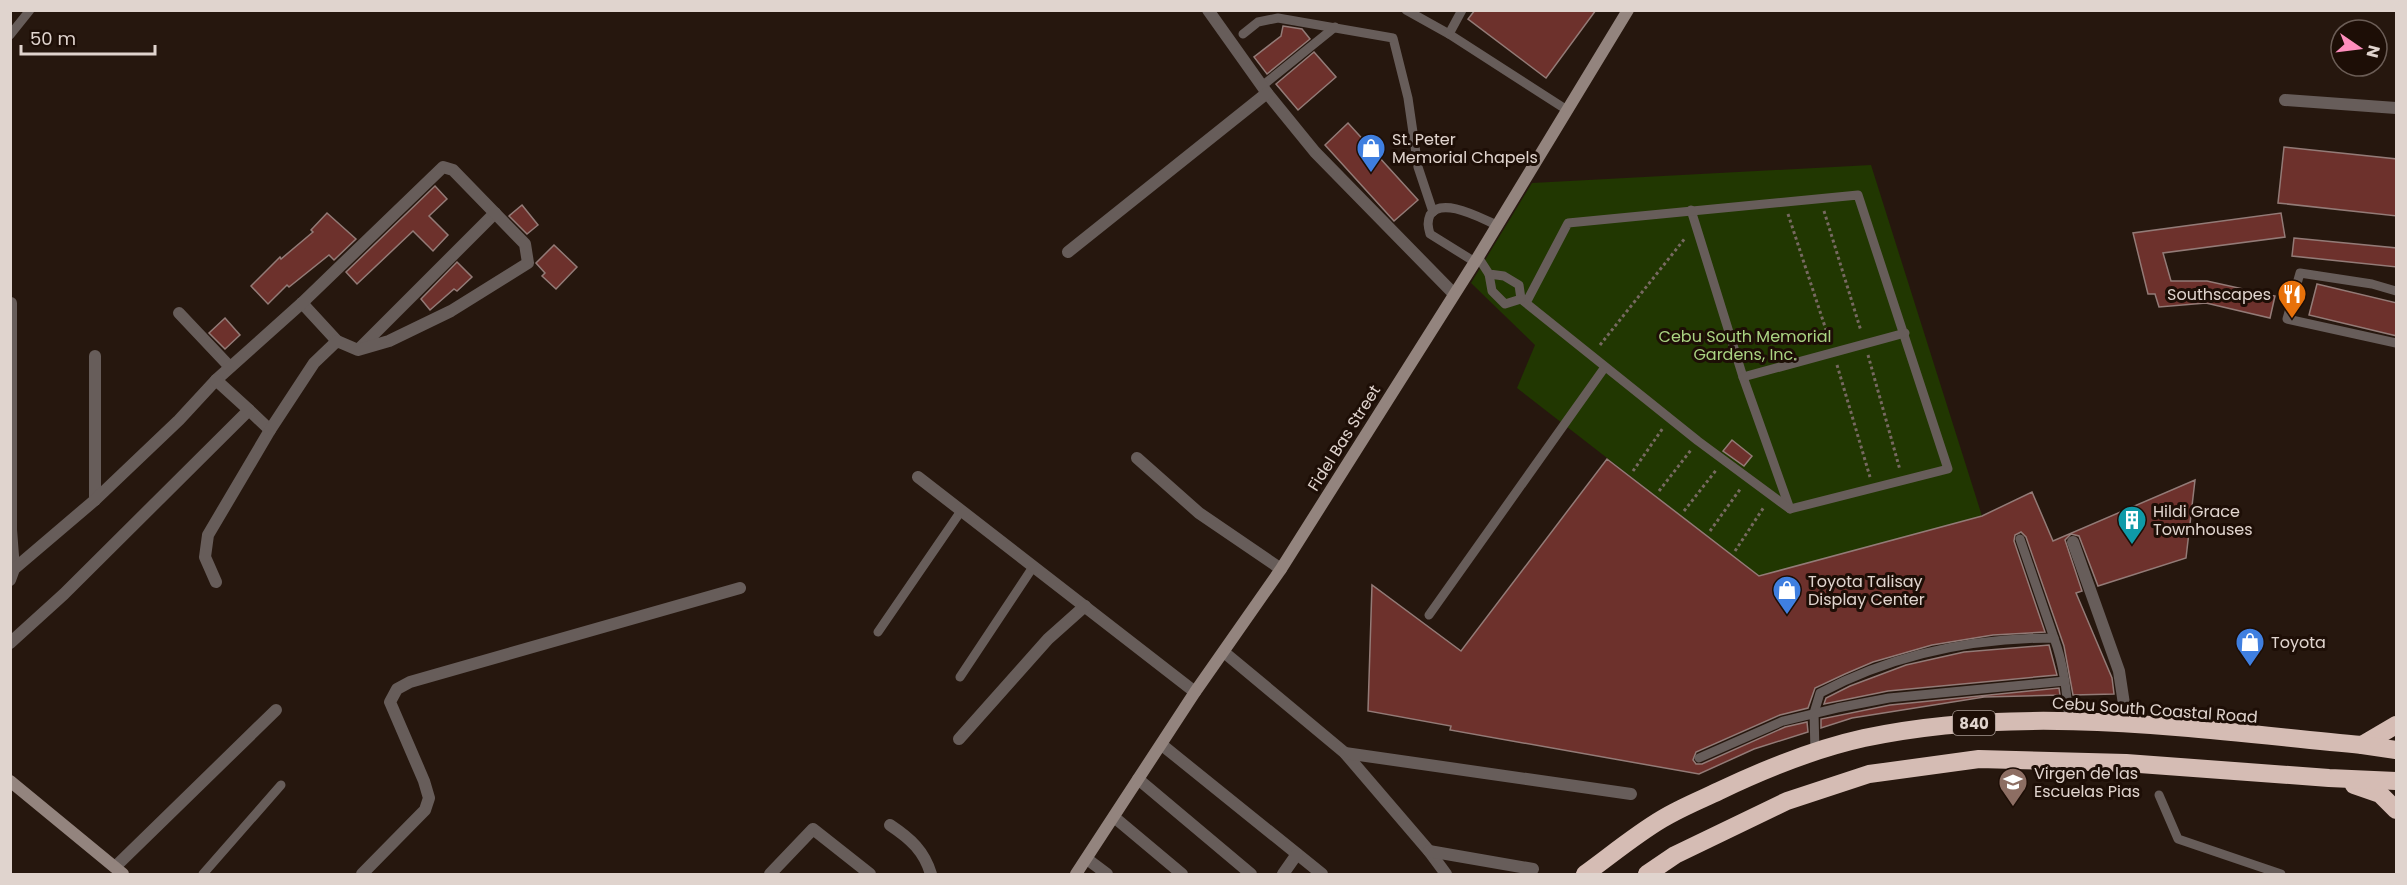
<svg xmlns="http://www.w3.org/2000/svg" width="2407" height="885" font-family="Poppins,sans-serif">
  <style>
    .green { fill: #213701 }
    .building { fill: #6d312c; stroke: #937b77; stroke-width: 1.5 }
    .lines { fill: none; stroke-linecap: round; stroke-linejoin: round }
    .path { stroke: #776961; stroke-width: 3; stroke-dasharray: 3 3; stroke-linecap: butt }
    .lane { stroke: #675d5a; stroke-width: 9 }
    .street { stroke: #675d5a; stroke-width: 12 }
    .secondary { stroke: #93847e; stroke-width: 12 }
    .highway { stroke: #d5bcb4; stroke-width: 18 }
    .labels { text-anchor: middle; dominant-baseline: central; stroke-width: 6; stroke-linejoin: round; paint-order: stroke }
    .shield { fill: #1d0e06; stroke: #a69992; stroke-width: 1.5 }
    .shield-label { font-size: 15px; font-weight: bold; fill: #e0d4ce }
    .poi-label { font-size: 16px; fill: #e0d4ce; stroke: #1d0e06; text-anchor: start }
    .park-label { font-size: 16px; fill: #aad382; stroke: #1d0e06 }
    .street-label { font-size: 16px; fill: #e0d4ce; stroke: #1d0e06 }
  </style>
  <rect width="100%" height="100%" fill="#26170e"/>
  <polygon class="green" points="1871,165 1982,516 1759,576 1517,388 1535,345 1471,283 1532,183"/>
  <g class="building">
    <polygon points="1475,10 1596,10 1546,78 1468,19"/>
    <polygon points="1283,26 1302,29 1310,39 1267,74 1254,57 1281,36"/>
    <polygon points="1314,52 1336,77 1298,110 1276,84"/>
    <polygon points="1348,123 1418,200 1394,221 1325,145"/>
    <polygon points="2284,147 2397,159 2397,216 2278,203"/>
    <polygon points="435,186 447,199 429,216 448,235 433,251 413,231 357,284 346,272"/>
    <polygon points="522,205 538,225 527,234 509,216"/>
    <polygon points="327,213 356,239 334,260 329,255 289,287 287,285 268,304 251,286 280,257 281,259 313,232 311,230"/>
    <polygon points="2281,213 2285,237 2163,253 2171,281 2207,281 2275,296 2270,318 2206,303 2159,307 2155,294 2148,294 2133,233"/>
    <polygon points="2294,238 2397,248 2397,267 2292,256"/>
    <polygon points="554,245 577,267 556,289 542,276 545,273 536,263"/>
    <polygon points="457,262 472,277 457,291 454,289 430,310 421,299"/>
    <polygon points="2317,284 2397,303 2397,336 2309,315"/>
    <polygon points="225,318 240,335 225,349 209,333"/>
    <polygon points="1732,440 1752,456 1744,466 1723,451"/>
    <polygon points="1607,459 1759,576 1982,516 2032,492 2053,541 2195,480 2186,558 2098,586 2079,536 2071,534 2065,540 2082,591 2076,593 2112,678 2114,694 2073,695 2064,646 2026,537 2021,532 2015,535 2014,541 2045,632 1993,635 1932,645 1873,662 1845,674 1815,688 1808,708 1780,715 1696,752 1693,760 1696,764 1702,764 1785,727 1807,722 1808,732 1754,749 1699,774 1450,730 1451,726 1368,711 1372,585 1461,651"/>
    <polygon points="2049,645 2057,675 1888,691 1824,704 1826,698 1850,686 1906,665 1964,652"/>
    <polygon points="2059,688 2060,695 1984,697 1852,718 1821,728 1821,719 1890,705"/>
  </g>
  <g class="lines">
    <g class="path">
      <polyline points="1824,211 1861,331"/>
      <polyline points="1788,214 1830,342"/>
      <polyline points="1600,345 1686,237"/>
      <polyline points="1868,355 1900,470"/>
      <polyline points="1837,365 1870,477"/>
      <polyline points="1633,471 1663,428"/>
      <polyline points="1659,491 1691,450"/>
      <polyline points="1684,511 1717,469"/>
      <polyline points="1710,531 1741,488"/>
      <polyline points="1735,551 1764,507"/>
    </g>
    <g class="lane">
      <polyline points="1406,10 1449,34 1567,110"/>
      <polyline points="1243,34 1258,22 1278,18 1393,38 1408,98 1418,167 1433,212"/>
      <polyline points="1449,34 1462,10"/>
      <polyline points="10,35 30,10"/>
      <polyline points="1262,86 1335,27"/>
      <polyline points="1691,210 1743,377 1790,509"/>
      <polyline points="1478,257 1489,274 1504,276 1519,285 1521,299 1698,441 1790,509 1948,469 1858,195 1568,223 1526,303"/>
      <path d="M1475,262L1430,234C1428,227 1427,222 1430,215C1442,196 1482,219 1497,225"/>
      <polyline points="1489,274 1492,291 1505,304 1521,299"/>
      <polyline points="2396,291 2372,284 2300,273 2287,319 2396,343"/>
      <polyline points="1743,377 1905,333"/>
      <polyline points="2020,539 2054,638"/>
      <polyline points="1429,615 1605,367"/>
      <polyline points="878,632 961,511"/>
      <polyline points="960,677 1033,567"/>
      <path d="M1815,752L1814,713L1820,693C1892,655 1973,638 2054,638C2064,665 2067,693 2069,722"/>
      <polyline points="1699,758 1783,721 1837,708 1889,698 2065,681"/>
      <polyline points="2159,795 2178,839 2281,874"/>
      <polyline points="203,874 281,785"/>
    </g>
    <g class="street">
      <polyline points="1208,10 1267,93 1315,152 1454,294"/>
      <polyline points="2285,100 2396,108"/>
      <polyline points="1068,252 1267,93"/>
      <polyline points="11,303 11,530 14,569"/>
      <polyline points="302,303 337,341"/>
      <polyline points="179,313 230,367"/>
      <polyline points="360,348 495,213"/>
      <polyline points="249,410 270,430"/>
      <polyline points="1137,458 1199,513 1281,569"/>
      <polyline points="918,477 1195,692"/>
      <polyline points="95,500 95,356"/>
      <polyline points="2073,542 2119,671 2127,724"/>
      <polyline points="10,580 14,569 95,500 179,420 216,380 302,303 443,167 453,170 525,244 528,263 451,311 389,341 358,350 337,341 314,363 270,430 208,535 205,557 216,582"/>
      <polyline points="10,643 64,594 249,410 216,380"/>
      <polyline points="1225,653 1345,753 1429,851 1446,874"/>
      <polyline points="959,739 1048,639 1085,606"/>
      <polyline points="1162,745 1322,874"/>
      <polyline points="1345,753 1631,794"/>
      <polyline points="1138,779 1251,874"/>
      <polyline points="1114,817 1182,874"/>
      <path d="M890,825C911,839 924,851 931,874"/>
      <polyline points="1429,851 1533,869"/>
      <polyline points="1087,859 1107,874"/>
      <polyline points="115,867 276,710"/>
      <polyline points="362,874 425,810 429,798 424,781 390,702 397,689 410,682 740,588"/>
      <polyline points="770,874 813,829 870,874"/>
      <polyline points="1283,874 1297,854"/>
    </g>
    <g class="secondary">
      <polyline points="10,781 123,874"/>
      <polyline points="1076,874 1195,692 1281,569 1478,257 1628,10"/>
    </g>
    <g class="highway">
      <polyline points="2362,745 2396,725"/>
      <polyline points="2354,785 2380,794 2396,810"/>
      <path d="M1585,874C1610,856 1635,835 1662,819C1680,808 1700,800 1719,791C1765,769 1814,749 1864,738C2027,703 2198,730 2362,745L2396,750"/>
      <polyline points="1647,874 1675,855 1787,801 1869,774 1979,759 2126,763 2329,778 2396,781"/>
    </g>
  </g>
  <defs>
    <g id="shop-pin" transform="scale(1.5)"><path d="M0 17L-7.5 6A9.5 9.5 0 1 1 7.5 6Z" fill="#3f7fe0" stroke="#1d0e06"/><path d="M-5-2.5h2.3a2.7 3.5 0 0 1 5.4 0H5L5.5 6h-11ZM-1.5-2.5h3a1.5 2.3 0 0 0-3 0Z" fill="#fff"/></g>
    <g id="restaurant-pin" transform="scale(1.5)"><path d="M0 17L-7.5 6A9.5 9.5 0 1 1 7.5 6Z" fill="#e8710a" stroke="#1d0e06"/><path d="M-5-6h1v4h1v-4h1v4h1v-4h1v5L-1.5 .5V6h-2V.5L-5-1ZM5-6V6H3V1.5H1.5Q1.5-4 5-6Z" fill="#fff"/></g>
    <g id="building-pin" transform="scale(1.5)"><path d="M0 17L-7.5 6A9.5 9.5 0 1 1 7.5 6Z" fill="#0f9aa8" stroke="#1d0e06"/><path d="M-4-6H4V6H1V3H-1V6H-4ZM-2.5-4.3h1.7v1.8h-1.7ZM.8-4.3h1.7v1.8H.8ZM-2.5-1h1.7V.8h-1.7ZM.8-1h1.7V.8H.8Z" fill="#fff"/></g>
    <g id="school-pin" transform="scale(1.5)"><path d="M0 17L-7.5 6A9.5 9.5 0 1 1 7.5 6Z" fill="#8d6e63" stroke="#1d0e06"/><path d="M0-5L7-2L0 1L-7-2ZM-4 1L0 2.5L4 1V4Q0 6-4 4Z" fill="#fff"/></g>
  </defs>
  <g fill-rule="evenodd">
    <use href="#shop-pin" x="1371" y="148"/>
    <use href="#restaurant-pin" x="2292" y="294"/>
    <use href="#building-pin" x="2132" y="520"/>
    <use href="#shop-pin" x="1787" y="590"/>
    <use href="#shop-pin" x="2250" y="642"/>
    <use href="#school-pin" x="2013" y="782"/>
  </g>
  <g class="labels">
    <rect class="shield" x="1953" y="711" width="42" height="24" rx="4.5"/>
    <g class="shield-label">
      <text x="1974" y="723">840</text>
    </g>
    <g class="poi-label">
      <text x="1392" y="139">St. Peter<tspan x="1392" dy="18">Memorial Chapels</tspan></text>
      <text x="2271" y="294" text-anchor="end">Southscapes</text>
      <text x="2153" y="511">Hildi Grace<tspan x="2153" dy="18">Townhouses</tspan></text>
      <text x="1808" y="581">Toyota Talisay<tspan x="1808" dy="18">Display Center</tspan></text>
      <text x="2271" y="642">Toyota</text>
      <text x="2034" y="773">Virgen de las<tspan x="2034" dy="18">Escuelas Pias</tspan></text>
    </g>
    <g class="park-label">
      <text x="1745" y="336">Cebu South Memorial<tspan x="1745" dy="18">Gardens, Inc.</tspan></text>
    </g>
    <g class="street-label">
      <text transform="translate(1344 438) rotate(-58)">Fidel Bas Street</text>
      <text transform="translate(2155 710) rotate(4)">Cebu South Coastal Road</text>
    </g>
  </g>
  <rect width="2407" height="885" fill="none" stroke="#e0d4ce" stroke-width="24"/>
  <g transform="translate(2359 48) rotate(104)"><circle r="28" fill="#1d0e06" stroke="#6b5d56" stroke-width="1.5"/>
  <path d="M0-4.5L10 22L0 15L-10 22Z" fill="#fe8ebd"/>
  <text y="-9" font-size="16" font-weight="bold" text-anchor="middle" fill="#e0d4ce">N</text>
  </g>
  <path d="M21 45v9h134v-9" fill="none" stroke="#e0d4ce" stroke-width="3"/>
  <text x="30" y="45" font-size="18" fill="#e0d4ce" stroke="#1d0e06" stroke-width="4.5" paint-order="stroke">50 m</text>
</svg>
